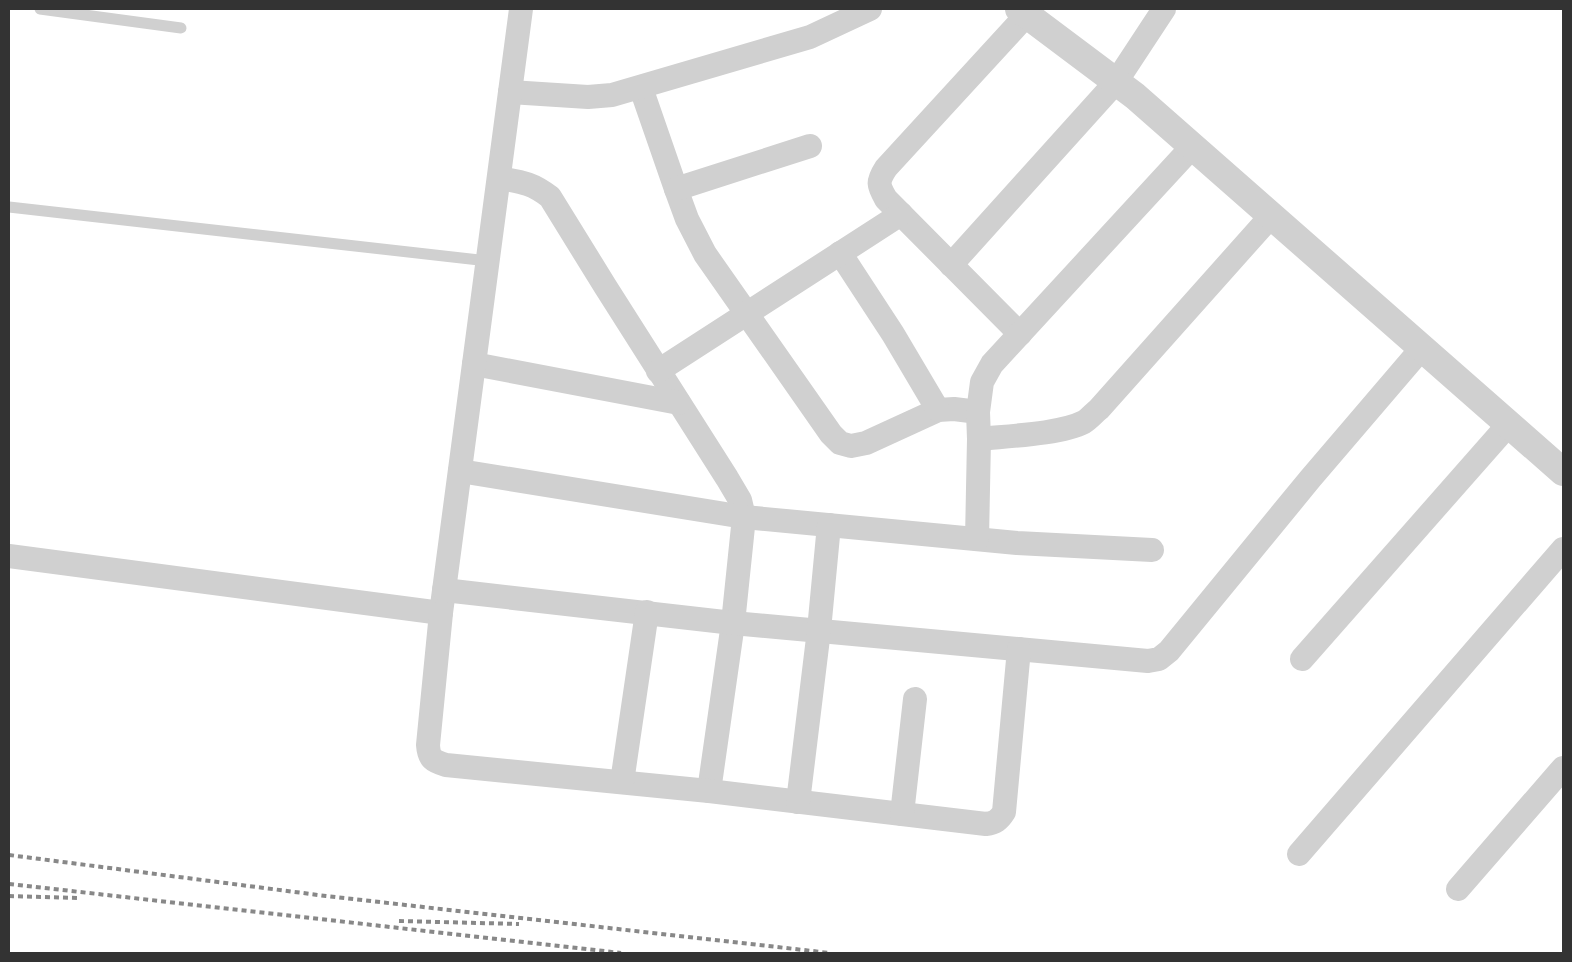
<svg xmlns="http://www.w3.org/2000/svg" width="1572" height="962" font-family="'DejaVu Sans',sans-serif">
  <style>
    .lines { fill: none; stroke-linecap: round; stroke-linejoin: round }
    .service { stroke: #d0d0d0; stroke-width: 11 }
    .minor { stroke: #d0d0d0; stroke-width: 24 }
    .tertiary { stroke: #d0d0d0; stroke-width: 28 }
    .rail { stroke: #888; stroke-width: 4; stroke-dasharray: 5 4; stroke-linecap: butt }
  </style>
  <rect width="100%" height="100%" fill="#fff"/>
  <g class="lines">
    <g class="service">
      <polyline points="40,9 181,28"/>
      <polyline points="9,207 488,261"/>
    </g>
    <g class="minor">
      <polyline points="641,88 676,189 687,219 705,254 831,434 840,443 851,446 866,443 938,410 954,409 978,412"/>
      <polyline points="510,92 588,97 612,95 810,37 870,9"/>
      <path d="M499,178C522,182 532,183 550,197L605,286L727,478L740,500L744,517L733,623L709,791"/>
      <polyline points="676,189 810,146"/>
      <polyline points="840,253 893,334 938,410"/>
      <polyline points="951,265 1116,82 1164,9"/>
      <path d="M1020,334L886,199C878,185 877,182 886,168L1032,9"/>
      <polyline points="474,364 679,403"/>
      <polyline points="658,371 901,214"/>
      <path d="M979,439C1007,436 1061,434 1084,422C1089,419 1094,413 1099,409L1271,216"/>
      <polyline points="460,471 744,517 1017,543 1152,550"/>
      <polyline points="977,539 979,439 978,412 982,382 992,364 1192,147"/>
      <polyline points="9,556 441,613 521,9"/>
      <polyline points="444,590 733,623 1148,661 1159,659 1169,651 1310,479 1422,348"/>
      <path d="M441,613L428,745C429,759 433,761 446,765L709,791L986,824C995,823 999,820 1004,812L1019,649"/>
      <polyline points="1302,659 1509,424"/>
      <polyline points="622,782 647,612"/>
      <polyline points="798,802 819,630 829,525"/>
      <polyline points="902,814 915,699"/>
      <polyline points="1299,854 1563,549"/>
      <polyline points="1458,889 1563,768"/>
    </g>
    <polyline class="tertiary" points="1019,9 1135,96 1563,472"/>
    <g class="rail">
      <polyline points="9,855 326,896 830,953"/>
      <polyline points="9,884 621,953"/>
      <polyline points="9,896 79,898"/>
      <polyline points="399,921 519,924"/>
    </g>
  </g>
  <rect width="1572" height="962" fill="none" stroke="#333333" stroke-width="20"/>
</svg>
